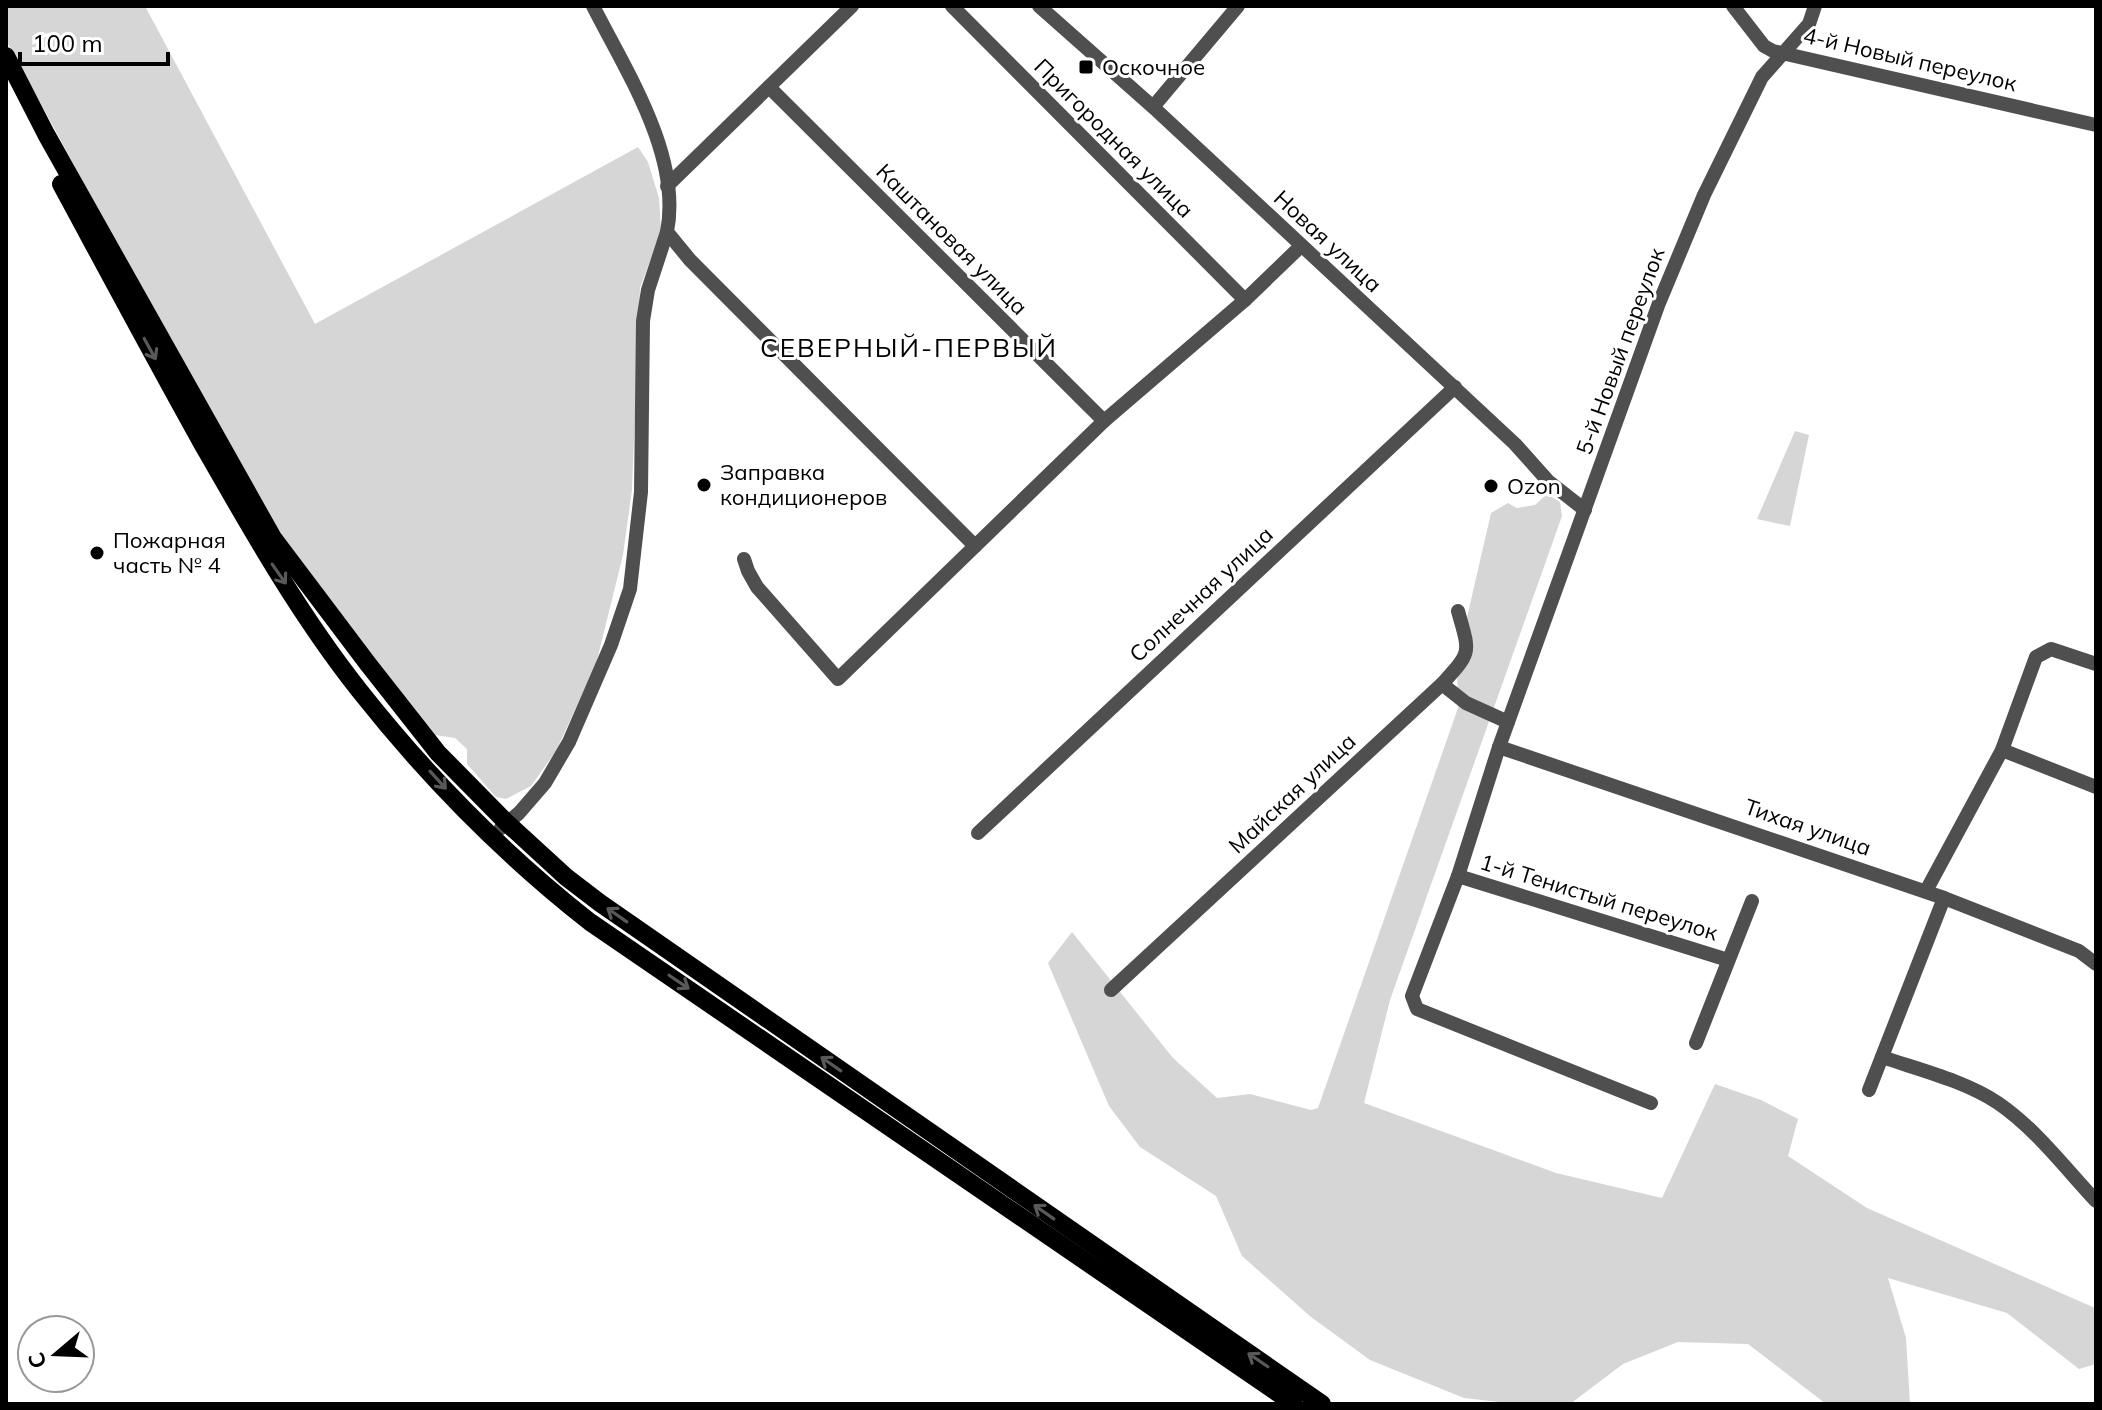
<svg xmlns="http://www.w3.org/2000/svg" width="2102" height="1410" font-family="Mulish,sans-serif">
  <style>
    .green { fill: #d6d6d6 }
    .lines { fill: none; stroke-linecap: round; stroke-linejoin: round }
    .minor { stroke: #4f4f4f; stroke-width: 14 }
    .major { stroke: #000; stroke-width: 18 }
    .oneway { stroke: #595959 }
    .poi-dot { fill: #000; stroke: #fff; stroke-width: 3 }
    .labels { text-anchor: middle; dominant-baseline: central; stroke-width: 6; stroke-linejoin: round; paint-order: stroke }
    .street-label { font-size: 22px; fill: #000; stroke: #fff }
    .poi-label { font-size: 22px; fill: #000; stroke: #fff; text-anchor: start }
    .quarter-label { font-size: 26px; letter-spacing: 2px; fill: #000; stroke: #fff }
  </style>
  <rect width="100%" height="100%" fill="#fff"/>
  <g class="green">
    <polygon points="6,6 145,6 315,324 638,147 648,162 659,198 661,231 640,288 632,490 623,555 596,664 556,751 531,786 506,799 496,797 467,764 467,749 455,738 435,735 372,660 271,526 6,40"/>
    <polygon points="1795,431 1809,435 1790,526 1757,519"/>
    <polygon points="1547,494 1560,502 1562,516 1390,1000 1364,1103 1556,1173 1662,1198 1715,1084 1761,1100 1798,1119 1788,1156 1867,1208 2095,1308 2096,1361 2093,1365 2079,1369 2007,1313 1888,1278 1906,1338 1910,1404 1826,1404 1748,1344 1678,1342 1623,1364 1570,1404 1517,1404 1464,1398 1370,1360 1311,1317 1242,1256 1216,1196 1140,1147 1109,1106 1048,963 1072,932 1173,1058 1217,1098 1250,1094 1311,1110 1318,1108 1458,708 1457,661 1491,513 1508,503 1517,508 1535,505"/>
  </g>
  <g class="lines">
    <g class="minor">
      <path d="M593,6C626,71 682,156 667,232L690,260L975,546"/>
      <polyline points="952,6 1245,300"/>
      <polyline points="1039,6 1153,107 1515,444 1548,481 1585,510"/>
      <polyline points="1733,6 1764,46 1773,51 2096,125"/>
      <polyline points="769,87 1104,421"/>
      <polyline points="1153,107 1238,6"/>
      <polyline points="667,186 852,6"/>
      <polyline points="744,559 748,571 757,587 838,679 1104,421 1245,300 1301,246"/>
      <polyline points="1442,684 1466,703 1508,722"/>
      <polyline points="1499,747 1944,898 2079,951 2096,964"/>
      <polyline points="2002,750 2096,787"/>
      <polyline points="501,828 519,813 545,783 569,742 611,645 630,589 641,492 643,321 648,290 667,232"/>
      <polyline points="978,833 1455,387"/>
      <polyline points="1458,876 1728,960"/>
      <polyline points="1926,891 2002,750 2036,657 2051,649 2096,664"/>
      <path d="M1111,990L1442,684C1472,651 1470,654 1458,611"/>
      <polyline points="1696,1043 1752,901"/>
      <path d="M1882,1057C1920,1070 1965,1081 1998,1103C2036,1129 2065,1168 2096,1201"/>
      <polyline points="1869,1090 1944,898"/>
      <polyline points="1651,1103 1417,1009 1412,996 1458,876 1499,747 1659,303 1704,195 1762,77 1809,24 1815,6"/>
    </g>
    <g class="major">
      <polyline points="6,56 46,134 273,538 368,664 438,753 507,823 566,877 600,903 1322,1404"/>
      <path d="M61,184C108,271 155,359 203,445C251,529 299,614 359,690C426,775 506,856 590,922L1294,1404"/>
    </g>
  </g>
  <defs><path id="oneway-shaft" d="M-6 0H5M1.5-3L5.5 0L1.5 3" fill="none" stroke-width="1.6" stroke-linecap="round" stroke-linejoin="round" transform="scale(2)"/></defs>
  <g class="oneway">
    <use href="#oneway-shaft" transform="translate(150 349) rotate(61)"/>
    <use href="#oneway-shaft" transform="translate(279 574) rotate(55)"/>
    <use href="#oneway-shaft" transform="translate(438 780) rotate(48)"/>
    <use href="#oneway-shaft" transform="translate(617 915) rotate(-145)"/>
    <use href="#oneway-shaft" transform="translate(679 982) rotate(34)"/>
    <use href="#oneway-shaft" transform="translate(831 1064) rotate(-145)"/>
    <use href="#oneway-shaft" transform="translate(1044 1212) rotate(-145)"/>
    <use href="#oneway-shaft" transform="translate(1258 1360) rotate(-146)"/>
  </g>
  <g class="poi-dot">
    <rect x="1078" y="59" width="16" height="16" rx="4"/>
    <circle cx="704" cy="485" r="8"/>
    <circle cx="1491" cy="486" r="8"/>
    <circle cx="97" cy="553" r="8"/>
  </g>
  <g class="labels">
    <g class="street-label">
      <text transform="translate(1910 59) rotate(13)">4-й Новый переулок</text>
      <text transform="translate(1114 138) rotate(45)">Пригородная улица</text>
      <text transform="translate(952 239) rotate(45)">Каштановая улица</text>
      <text transform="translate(1328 241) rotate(43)">Новая улица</text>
      <text transform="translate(1620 351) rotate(-70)">5-й Новый переулок</text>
      <text transform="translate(1201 594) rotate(-43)">Солнечная улица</text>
      <text transform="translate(1292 793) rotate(-43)">Майская улица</text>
      <text transform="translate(1808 827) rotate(19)">Тихая улица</text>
      <text transform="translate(1599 897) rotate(17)">1-й Тенистый переулок</text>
    </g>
    <g class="poi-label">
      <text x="1102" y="67">Оскочное</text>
      <text x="720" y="472">Заправка<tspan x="720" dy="25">кондиционеров</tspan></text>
      <text x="1507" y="486">Ozon</text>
      <text x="113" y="540">Пожарная<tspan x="113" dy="25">часть № 4</tspan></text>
    </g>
    <g class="quarter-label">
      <text x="909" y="347">СЕВЕРНЫЙ-ПЕРВЫЙ</text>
    </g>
  </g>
  <rect width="2102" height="1410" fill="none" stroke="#000000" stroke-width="16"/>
  <g transform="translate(56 1354) rotate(251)"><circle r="38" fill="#ffffff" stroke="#999999" stroke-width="2"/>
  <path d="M0-6L14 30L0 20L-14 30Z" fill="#000000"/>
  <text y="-12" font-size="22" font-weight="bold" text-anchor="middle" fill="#000000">С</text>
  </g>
  <path d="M20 52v12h148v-12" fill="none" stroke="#000000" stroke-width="4"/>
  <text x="32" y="52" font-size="24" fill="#000000" stroke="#ffffff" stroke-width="6" paint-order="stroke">100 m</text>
</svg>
